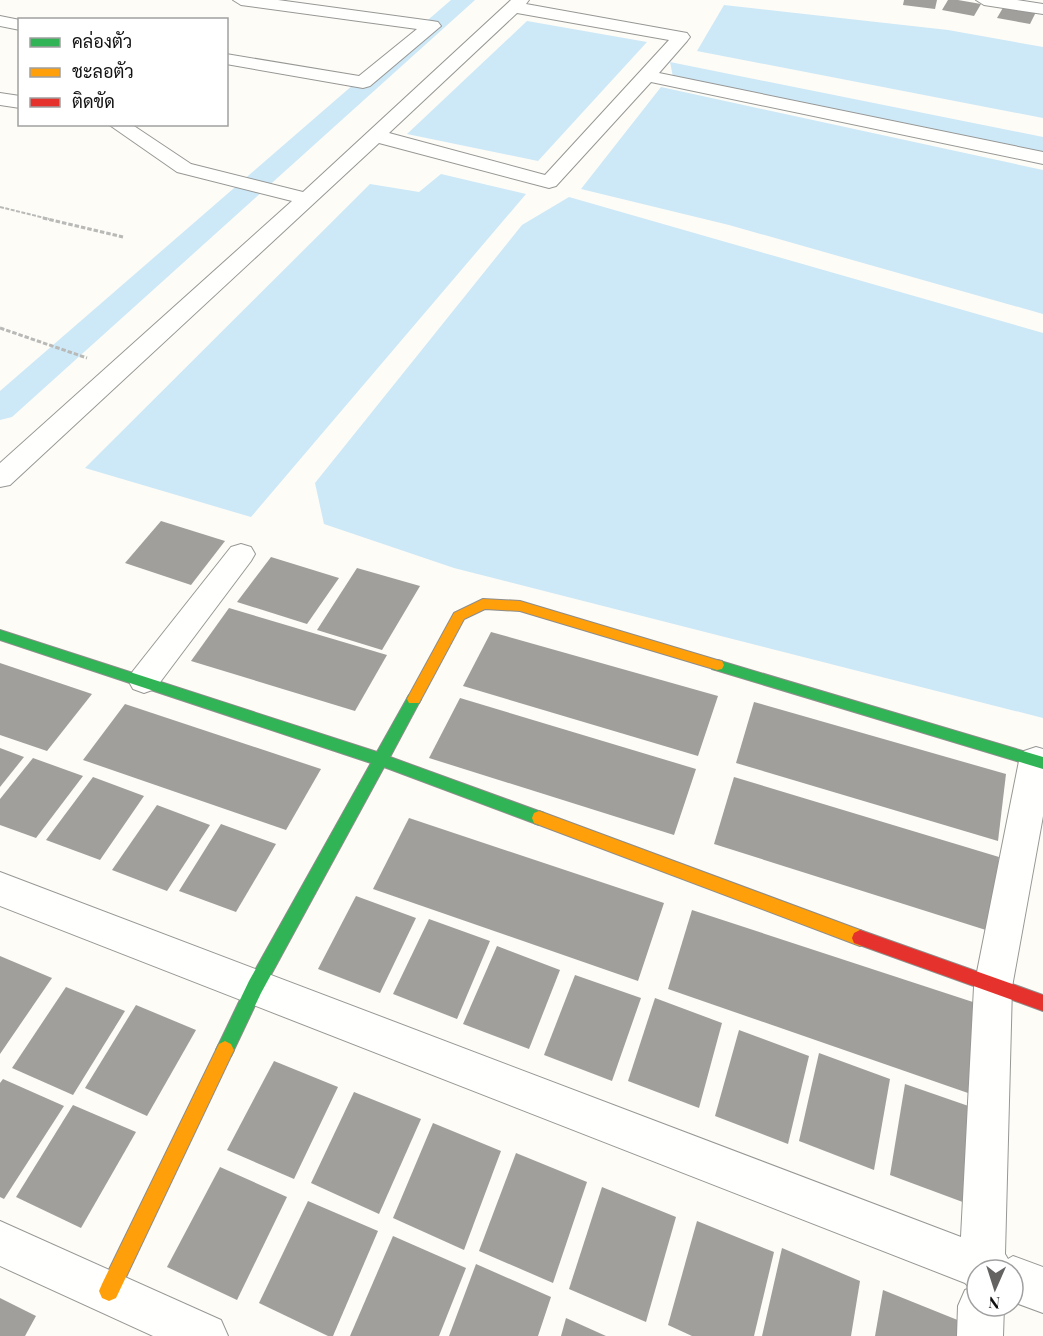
<svg xmlns="http://www.w3.org/2000/svg" width="1043" height="1336" font-family="'Playfair Display',Sarabun,serif">
  <style>
    .water { fill: #cde8f7 }
    .lines { fill: none; stroke-linecap: round; stroke-linejoin: round }
    .canal { fill: #cde8f7; fill-rule: evenodd }
    .building { fill: #a19f9c }
    .street-casing { stroke: #979795; stroke-width: 2 }
    .fast-casing { stroke: #8e8d8b; stroke-width: 2 }
    .slow-casing { stroke: #8e8d8b; stroke-width: 2 }
    .jam-casing { stroke: #8e8d8b; stroke-width: 2 }
    .path-far1 { stroke: #b9b9b8; stroke-width: 2; stroke-dasharray: 4 1.5; stroke-linecap: butt }
    .path { stroke: #b9b9b8; stroke-width: 3; stroke-dasharray: 4.5 2; stroke-linecap: butt }
    .street { fill: #fffffe; fill-rule: evenodd }
    .fast { fill: #30b455; fill-rule: evenodd }
    .slow { fill: #ff9f0a; fill-rule: evenodd }
    .jam { fill: #e5322d; fill-rule: evenodd }
  </style>
  <rect width="100%" height="100%" fill="#fdfcf7"/>
  <g class="water">
    <polygon points="724,5 948,30 1043,47 1043,118 697,51"/>
    <polygon points="527,21 647,42 538,161 407,134"/>
    <polygon points="670,62 1043,137 1043,152 673,77"/>
    <polygon points="661,87 1043,170 1043,314 729,225 581,189"/>
    <polygon points="441,174 526,194 251,517 85,468 370,184 419,192"/>
    <polygon points="569,197 1043,333 1043,718 454,568 324,524 315,483 522,225"/>
  </g>
  <g class="lines">
    <polygon class="canal" points="451,0 475,0 12,417 0,420 0,391"/>
  </g>
  <g class="building">
    <polygon points="904,0 937,0 935,9 903,5"/>
    <polygon points="948,0 958,0 981,4 974,16 942,10"/>
    <polygon points="1004,6 1036,12 1030,24 997,18"/>
    <polygon points="161,521 225,541 191,585 125,563"/>
    <polygon points="271,557 339,578 307,624 237,602"/>
    <polygon points="357,568 420,586 382,650 317,630"/>
    <polygon points="229,608 387,655 355,711 191,661"/>
    <polygon points="491,632 718,696 698,756 463,686"/>
    <polygon points="0,663 92,694 47,751 0,735"/>
    <polygon points="460,698 696,769 674,835 429,758"/>
    <polygon points="754,702 1006,774 998,841 736,763"/>
    <polygon points="125,704 321,769 286,830 83,760"/>
    <polygon points="0,748 24,757 0,787"/>
    <polygon points="33,758 83,776 36,838 0,825 0,799"/>
    <polygon points="93,777 144,796 100,860 46,840"/>
    <polygon points="734,777 999,857 989,931 714,844"/>
    <polygon points="157,805 210,825 167,891 112,870"/>
    <polygon points="409,818 664,903 638,981 373,889"/>
    <polygon points="221,824 276,844 236,912 179,891"/>
    <polygon points="356,896 416,918 380,993 318,969"/>
    <polygon points="692,910 979,1004 968,1093 668,989"/>
    <polygon points="429,919 490,941 457,1019 393,994"/>
    <polygon points="497,946 560,970 529,1049 463,1024"/>
    <polygon points="0,956 52,978 0,1054"/>
    <polygon points="575,975 641,998 612,1081 544,1055"/>
    <polygon points="66,987 125,1011 73,1095 12,1068"/>
    <polygon points="655,998 722,1023 699,1108 628,1081"/>
    <polygon points="136,1005 196,1030 147,1116 85,1088"/>
    <polygon points="739,1030 809,1056 788,1144 715,1116"/>
    <polygon points="819,1053 890,1079 874,1170 799,1141"/>
    <polygon points="274,1061 338,1087 294,1179 227,1150"/>
    <polygon points="3,1079 64,1106 4,1199 0,1197 0,1083"/>
    <polygon points="905,1084 980,1110 968,1204 890,1175"/>
    <polygon points="354,1092 421,1119 379,1214 311,1183"/>
    <polygon points="73,1105 136,1132 81,1228 16,1197"/>
    <polygon points="433,1123 501,1151 464,1250 393,1218"/>
    <polygon points="516,1153 587,1182 553,1283 479,1251"/>
    <polygon points="220,1167 287,1197 237,1300 167,1267"/>
    <polygon points="602,1187 676,1217 646,1322 569,1289"/>
    <polygon points="308,1201 378,1231 333,1336 328,1336 259,1303"/>
    <polygon points="697,1221 774,1252 754,1336 692,1336 668,1325"/>
    <polygon points="393,1236 466,1268 439,1336 350,1336"/>
    <polygon points="782,1248 860,1281 851,1336 762,1336"/>
    <polygon points="476,1264 551,1297 538,1336 449,1336"/>
    <polygon points="883,1290 965,1323 964,1336 875,1336"/>
    <polygon points="0,1298 36,1316 25,1336 0,1336"/>
    <polygon points="566,1318 606,1336 561,1336"/>
  </g>
  <g class="lines">
    <g class="street-casing">
      <g id="street">
        <polygon points="233,0 278,0 432,21 438,22 441,26 370,86 363,88 226,64 226,54 359,76 417,29 241,5"/>
        <path d="M511,0H529L526,4L687,33L690,37L687,41L659,73L1043,152V164L651,82L556,186L549,188L379,143L10,485L0,487V463L292,201L177,172L108,124H131L191,164L303,192ZM517,13L669,40L545,175L389,133Z"/>
        <polygon points="976,0 1017,0 1043,4 1043,14 984,5"/>
        <polygon points="0,16 20,20 20,30 0,26"/>
        <polygon points="0,93 20,96 20,108 0,105"/>
        <polygon points="241,544 251,547 255,554 251,561 155,689 144,693 133,689 128,680 133,671 231,547"/>
        <polygon points="1036,747 1043,749 1043,816 1012,987 1005,1254 1008,1259 1013,1256 1043,1267 1043,1313 1013,1302 1013,1270 977,1270 977,1306 1004,1306 1003,1336 957,1336 958,1306 965,1290 970,1288 965,1283 0,906 0,872 961,1237 974,987 1019,761 1024,751"/>
        <polygon points="0,1221 221,1320 228,1336 153,1336 0,1266"/>
      </g>
    </g>
    <g class="fast-casing">
      <g id="fast">
        <polygon points="0,630 377,752 409,695 419,695 421,699 390,757 544,813 546,818 544,823 539,825 384,767 261,993 231,1056 225,1059 219,1056 216,1050 249,981 371,763 0,640"/>
        <polygon points="717,660 1043,757 1043,769 712,669 710,665 712,661"/>
      </g>
    </g>
    <g class="slow-casing">
      <g id="slow">
        <polygon points="483,599 520,601 717,660 722,661 724,665 722,669 717,670 520,611 485,609 464,619 419,703 409,703 407,699 454,613"/>
        <polygon points="539,811 860,930 866,933 868,938 866,943 860,946 534,823 532,818 534,813"/>
        <polygon points="225,1041 231,1044 234,1050 231,1056 116,1298 109,1301 102,1298 99,1291 102,1284 219,1044"/>
      </g>
    </g>
    <g class="jam-casing">
      <polygon id="jam" points="860,930 1043,995 1043,1011 854,943 852,938 854,933"/>
    </g>
    <polyline class="path-far1" points="0,207 49,219"/>
    <g class="path">
      <polyline points="43,218 123,237"/>
      <polyline points="0,328 87,358"/>
    </g>
    <use href="#street" class="street"/>
    <use href="#fast" class="fast"/>
    <use href="#slow" class="slow"/>
    <use href="#jam" class="jam"/>
  </g>
  <rect x="18" y="18" width="210" height="108" fill="#ffffff" stroke="#a0a0a0" stroke-width="1.5"/>
  <rect x="30" y="38" width="30" height="9" fill="#30b455" stroke="#a0a0a0" stroke-width="1.5"/>
  <text x="72" y="48" font-size="18" fill="#111111">คล่องตัว</text>
  <rect x="30" y="68" width="30" height="9" fill="#ff9f0a" stroke="#a0a0a0" stroke-width="1.5"/>
  <text x="72" y="78" font-size="18" fill="#111111">ชะลอตัว</text>
  <rect x="30" y="98" width="30" height="9" fill="#e5322d" stroke="#a0a0a0" stroke-width="1.5"/>
  <text x="72" y="108" font-size="18" fill="#111111">ติดขัด</text>
  <g transform="translate(995 1288) rotate(183)"><circle r="28" fill="#ffffff" stroke="#a0a0a0" stroke-width="1.5"/>
  <path d="M0-4.5L10 22L0 15L-10 22Z" fill="#646362"/>
  <text y="-9" font-size="16" font-weight="bold" text-anchor="middle" fill="#111111">N</text>
  </g>
</svg>
